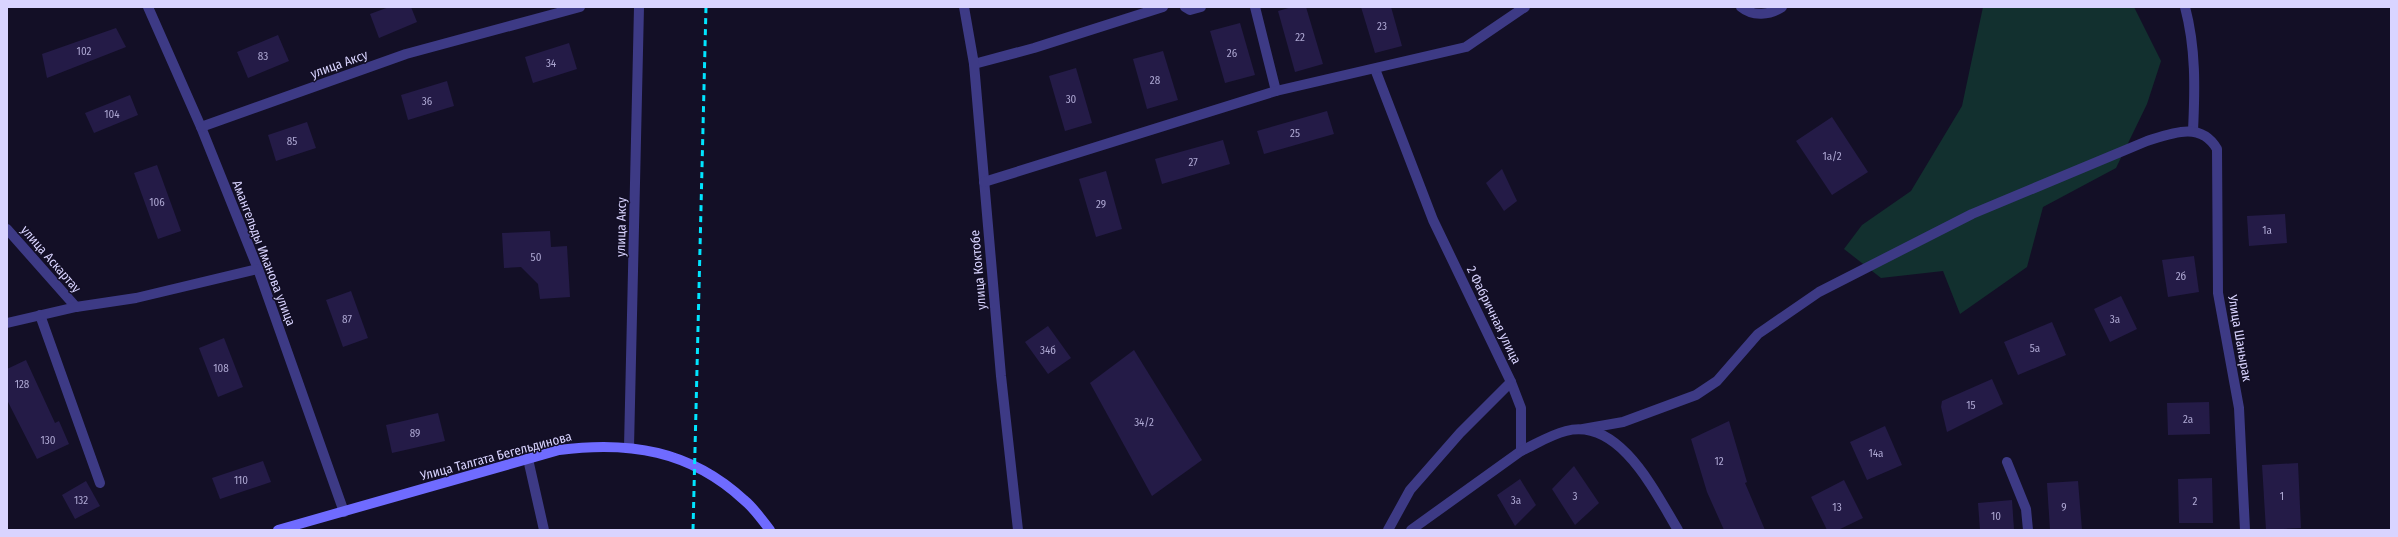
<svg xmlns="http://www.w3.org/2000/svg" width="2398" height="537" font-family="'Fira Sans Condensed',sans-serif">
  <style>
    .green { fill: #12302f }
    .building { fill: #241b47 }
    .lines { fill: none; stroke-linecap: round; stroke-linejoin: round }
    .lane { stroke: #3d3a85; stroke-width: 10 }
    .street { stroke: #3d3a85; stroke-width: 10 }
    .secondary { stroke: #6f6bff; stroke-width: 10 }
    .rail { stroke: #00e5ff; stroke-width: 3; stroke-dasharray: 6 5; stroke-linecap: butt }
    .labels { text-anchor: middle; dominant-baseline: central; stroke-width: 3; stroke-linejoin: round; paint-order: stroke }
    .number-label { font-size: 11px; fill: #aca6d1 }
    .street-label { font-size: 13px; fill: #d9d4ff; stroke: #130f26 }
  </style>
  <rect width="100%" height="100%" fill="#130f26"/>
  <polygon class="green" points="1983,7 2134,7 2161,61 2147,104 2116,168 2043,207 2027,267 1960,314 1943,271 1881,278 1844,249 1862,225 1911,191 1962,106"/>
  <g class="building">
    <polygon points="389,7 411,7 417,22 379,38 370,14"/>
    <polygon points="1292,7 1306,7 1323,64 1295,72 1278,11"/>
    <polygon points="1361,7 1391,7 1402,46 1375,53"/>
    <polygon points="1240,23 1255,75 1225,83 1210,31"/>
    <polygon points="116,28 126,47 47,78 42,54"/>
    <polygon points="278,35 289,61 248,78 237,52"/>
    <polygon points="569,43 577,69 533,83 525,57"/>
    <polygon points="1163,51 1178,100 1147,109 1133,59"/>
    <polygon points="1076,68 1092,123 1065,131 1049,76"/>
    <polygon points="447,81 454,106 408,120 401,95"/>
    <polygon points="130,95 138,115 94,133 85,113"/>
    <polygon points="1327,111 1334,134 1264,154 1257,131"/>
    <polygon points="1832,117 1868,172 1832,195 1796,141"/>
    <polygon points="307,122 316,148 276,161 268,135"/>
    <polygon points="1223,140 1230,164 1162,184 1155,159"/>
    <polygon points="157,165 181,231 158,239 134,173"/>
    <polygon points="1502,169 1517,201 1504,211 1486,183"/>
    <polygon points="1106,171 1122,229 1096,237 1079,179"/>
    <polygon points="2285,214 2287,243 2249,246 2247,216"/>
    <polygon points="550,231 551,247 567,246 570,297 540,299 538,284 521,267 504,268 502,233"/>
    <polygon points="2194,256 2199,292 2168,297 2162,260"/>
    <polygon points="351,291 368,338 343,347 326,300"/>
    <polygon points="2121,296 2137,329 2110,342 2094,309"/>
    <polygon points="2052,322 2066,355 2018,375 2004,342"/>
    <polygon points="1048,326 1071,358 1048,374 1025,342"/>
    <polygon points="224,338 243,387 218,397 199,348"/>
    <polygon points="1134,350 1202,460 1152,496 1090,383"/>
    <polygon points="26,360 55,423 59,421 69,444 37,459 7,400 7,369"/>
    <polygon points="1992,379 2003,404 1947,432 1941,407 1942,401"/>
    <polygon points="2209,402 2210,434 2168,435 2167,403"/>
    <polygon points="438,413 445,441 392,453 386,425"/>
    <polygon points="1729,421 1747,482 1745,483 1765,530 1724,530 1707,492 1691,439"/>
    <polygon points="1885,426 1902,465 1867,480 1850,442"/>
    <polygon points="263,461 271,482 220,499 212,478"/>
    <polygon points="2298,463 2301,528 2266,530 2262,465"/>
    <polygon points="1574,466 1599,503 1575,525 1552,489"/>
    <polygon points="2212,478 2213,523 2179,523 2178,479"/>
    <polygon points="1520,479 1536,505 1515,526 1497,495"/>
    <polygon points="1844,480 1863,518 1838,530 1827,530 1811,497"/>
    <polygon points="86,481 100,506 75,519 62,495"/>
    <polygon points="2078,481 2082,530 2050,530 2047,483"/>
    <polygon points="2012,500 2014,530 1980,530 1978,503"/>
  </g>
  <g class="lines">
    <g class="lane">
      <polyline points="1185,7 1190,10 1201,7"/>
      <polyline points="974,64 1034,48 1163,7"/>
      <polyline points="40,315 100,483"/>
      <polyline points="528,459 544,530"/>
    </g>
    <g class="street">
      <polyline points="148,7 201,127 258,269 344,512"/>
      <polyline points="964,7 974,64 1001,376 1018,530"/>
      <polyline points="1255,7 1276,91"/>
      <path d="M1741,7C1753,17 1770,15 1782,7"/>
      <path d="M2185,7C2196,48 2195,89 2193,131"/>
      <polyline points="1375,69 1433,220 1511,382 1521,408 1521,451 1411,530"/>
      <polyline points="201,127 406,54 580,7"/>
      <polyline points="984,182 1276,91 1466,47 1525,7"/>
      <polyline points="7,229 76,307"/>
      <polyline points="7,323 76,307 136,298 258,269"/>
      <path d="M1583,429L1623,422L1696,395L1717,381L1758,334L1819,292L1972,214L2147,141C2172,133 2201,121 2217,149L2218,293L2239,408L2245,530"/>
      <polyline points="629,447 639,7"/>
      <path d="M1521,451C1536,444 1550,435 1566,431C1620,417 1656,494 1678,530"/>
      <polyline points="2007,462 2026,509 2028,530"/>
      <polyline points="1388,530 1410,490 1460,433 1511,382"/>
    </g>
    <path class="secondary" d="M278,530L559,450C629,441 690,450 744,500C754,508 762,520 770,530"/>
    <polyline class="rail" points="693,530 706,7"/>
  </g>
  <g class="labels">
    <g class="number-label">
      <text x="1382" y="26">23</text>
      <text x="1300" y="37">22</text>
      <text x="84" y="51">102</text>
      <text x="1232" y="53">26</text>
      <text x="263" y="56">83</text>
      <text x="551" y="63">34</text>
      <text x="1155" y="80">28</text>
      <text x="1071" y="99">30</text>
      <text x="427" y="101">36</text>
      <text x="112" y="114">104</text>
      <text x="1295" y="133">25</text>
      <text x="292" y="141">85</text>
      <text x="1832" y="156">1а/2</text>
      <text x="1193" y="162">27</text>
      <text x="157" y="202">106</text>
      <text x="1101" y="204">29</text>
      <text x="2267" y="230">1а</text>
      <text x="536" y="257">50</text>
      <text x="2181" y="276">2б</text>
      <text x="347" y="319">87</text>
      <text x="2115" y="319">3а</text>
      <text x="2035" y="348">5а</text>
      <text x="1048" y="350">34б</text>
      <text x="221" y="368">108</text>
      <text x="22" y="384">128</text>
      <text x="1971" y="405">15</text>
      <text x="2188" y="419">2а</text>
      <text x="1144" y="422">34/2</text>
      <text x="415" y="433">89</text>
      <text x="48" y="440">130</text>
      <text x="1876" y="453">14а</text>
      <text x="1719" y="461">12</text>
      <text x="241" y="480">110</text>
      <text x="1575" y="496">3</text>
      <text x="2282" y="496">1</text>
      <text x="81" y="500">132</text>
      <text x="1516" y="500">3а</text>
      <text x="2195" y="501">2</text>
      <text x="1837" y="507">13</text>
      <text x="2064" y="507">9</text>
      <text x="1996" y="516">10</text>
    </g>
    <g class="street-label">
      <text transform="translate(339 64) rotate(-20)">улица Аксу</text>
      <text transform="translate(621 227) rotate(-89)">улица Аксу</text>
      <text transform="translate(264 253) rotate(69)">Амангельды Иманова улица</text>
      <text transform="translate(51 259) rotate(49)">улица Аскартау</text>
      <text transform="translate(978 270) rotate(-95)">улица Коктобе</text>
      <text transform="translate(1494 315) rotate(64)">2 Фабричная улица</text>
      <text transform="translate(2240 338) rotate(80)">Улица Шанырак</text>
      <text transform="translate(496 456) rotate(-15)">Улица Талгата Бегельдинова</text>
    </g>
  </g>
  <rect width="2398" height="537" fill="none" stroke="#d9d4ff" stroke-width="16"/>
</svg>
